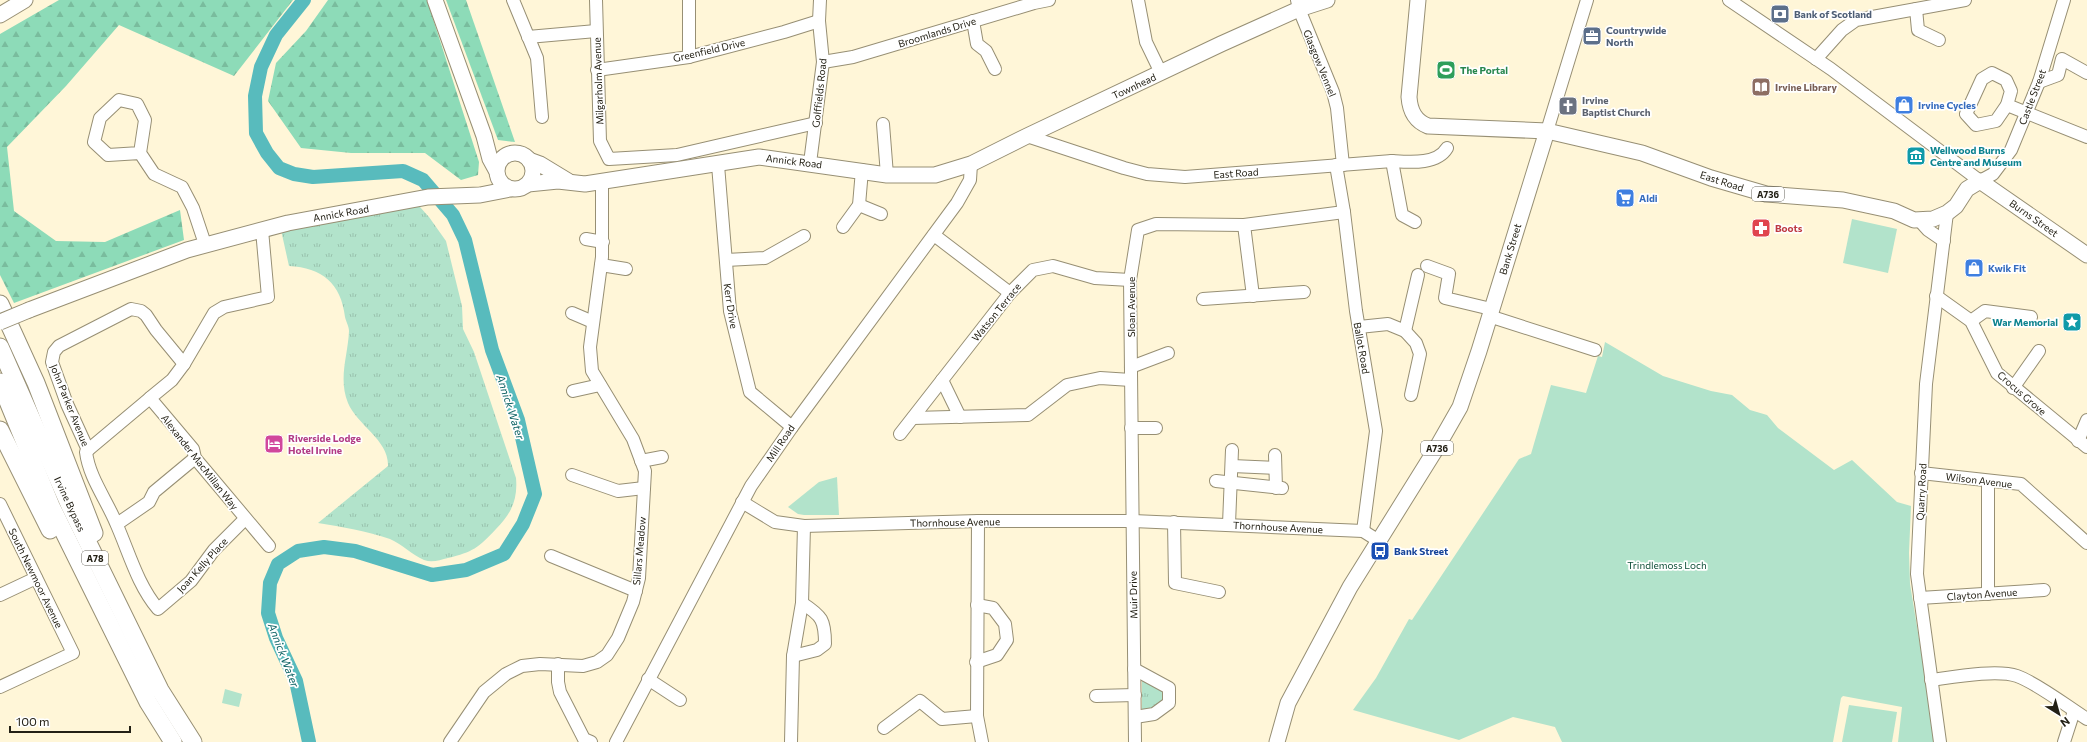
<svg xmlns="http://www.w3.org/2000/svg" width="2087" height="742" font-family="Commissioner,sans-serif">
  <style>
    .grass { fill: url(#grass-tufts) }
    .forest { fill: url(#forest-firs) }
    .park { fill: #b2e3cb }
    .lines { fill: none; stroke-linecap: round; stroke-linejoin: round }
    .river { stroke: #58bbbd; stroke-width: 14 }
    .minor-casing { stroke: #978f74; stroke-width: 14 }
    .major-casing { stroke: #978f74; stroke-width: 17 }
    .highway-casing { stroke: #978f74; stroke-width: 19 }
    .minor { stroke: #fff; stroke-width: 12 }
    .major { stroke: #fff; stroke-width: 15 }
    .highway { stroke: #fff; stroke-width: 17 }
    .major-bridge-casing { stroke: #978f74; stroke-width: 17; stroke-linecap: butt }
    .major-bridge { stroke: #fff; stroke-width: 15 }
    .labels { text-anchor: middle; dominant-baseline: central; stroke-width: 3.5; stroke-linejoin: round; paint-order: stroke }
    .shield { fill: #fff; stroke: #65635b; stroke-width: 1 }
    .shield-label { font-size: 9px; font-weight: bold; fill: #232015 }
    .service-label { font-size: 10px; font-weight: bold; fill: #4e5e75; stroke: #fff; text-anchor: start }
    .street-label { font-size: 10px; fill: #232015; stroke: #fff }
    .leisure-label { font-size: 10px; font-weight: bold; fill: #27864d; stroke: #fff; text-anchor: start }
    .education-label { font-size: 10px; font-weight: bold; fill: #785e54; stroke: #fff; text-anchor: start }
    .worship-label { font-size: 10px; font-weight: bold; fill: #5b616d; stroke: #fff; text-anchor: start }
    .shop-label { font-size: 10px; font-weight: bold; fill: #366cbe; stroke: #fff; text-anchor: start }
    .culture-label { font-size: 10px; font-weight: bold; fill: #0d838f; stroke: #fff; text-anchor: start }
    .health-label { font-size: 10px; font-weight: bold; fill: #be3a42; stroke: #fff; text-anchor: start }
    .hotel-label { font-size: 10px; font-weight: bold; fill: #b23c85; stroke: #fff; text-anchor: start }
    .transit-label { font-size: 10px; font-weight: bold; fill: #164399; stroke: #fff; text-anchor: start }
    .park-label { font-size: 10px; fill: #0e4e37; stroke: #fff }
    .water-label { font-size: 11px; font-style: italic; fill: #0e6364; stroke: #fff }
  </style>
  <defs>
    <pattern id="grass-tufts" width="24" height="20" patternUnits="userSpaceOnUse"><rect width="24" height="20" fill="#b2e3cb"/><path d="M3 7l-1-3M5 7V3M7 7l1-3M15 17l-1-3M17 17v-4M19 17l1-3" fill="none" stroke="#99c2ad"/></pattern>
    <pattern id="forest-firs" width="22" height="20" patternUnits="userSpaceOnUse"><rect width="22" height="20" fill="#8ddbb8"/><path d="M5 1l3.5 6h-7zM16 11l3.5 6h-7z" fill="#79bc9d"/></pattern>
  </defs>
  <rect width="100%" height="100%" fill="#fff6d8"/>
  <g class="grass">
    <path d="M415,205L420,207L429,217L446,241L462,306L463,329L474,352L516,478C518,500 511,514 496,529C478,548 473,552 448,558C440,560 432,563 424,560C412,555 402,544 390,539C367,531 342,527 318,523L388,466C389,440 357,425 348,403C338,378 348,356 349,331C349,326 346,322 345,317C341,283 322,268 289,266L281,230Z"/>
    <polygon points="1142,681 1150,681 1165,691 1165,699 1151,710 1142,710"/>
  </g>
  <g class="forest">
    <polygon points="59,0 293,0 234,76 119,25 66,86 7,147 14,211 56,241 105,242 180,210 184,240 14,303 0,275 0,34"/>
    <polygon points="328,0 427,0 479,162 478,175 461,180 425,153 351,153 301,148 268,101 276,63 306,31"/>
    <polygon points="446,0 466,0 515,142 498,140"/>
  </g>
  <g class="park">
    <polygon points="1852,219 1897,229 1888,273 1843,263"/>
    <polygon points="1605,342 1663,376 1711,391 1732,395 1750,410 1767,415 1778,428 1834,470 1852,460 1897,502 1911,506 1909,553 1910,584 1936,742 1898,742 1902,707 1843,696 1841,698 1833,742 1562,742 1555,727 1513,717 1459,740 1353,710 1376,678 1409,619 1412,620 1519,459 1531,454 1551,385 1586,393 1598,356 1602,357"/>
    <polygon points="837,477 839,515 804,515 798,514 788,507 819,482"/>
    <polygon points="225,689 242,694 239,707 222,703"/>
    <polygon points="1849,705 1897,712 1892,742 1842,742"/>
  </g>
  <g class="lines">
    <polyline class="river" points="304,0 276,35 261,67 255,96 256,133 267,153 279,168 294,174 313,177 403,171 423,180 453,215 465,240 492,350 518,420 535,494 523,524 504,554 466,570 432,575 355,551 324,547 298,551 278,564 270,583 268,613 276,638 296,681 309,742"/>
    <g class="minor-casing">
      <g id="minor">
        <polyline points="513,0 537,58 542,117"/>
        <polyline points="596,0 600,141 609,159 677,155 816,123"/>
        <polyline points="689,0 689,57"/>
        <polyline points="1138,0 1146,42 1161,73"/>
        <polyline points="1297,0 1299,9 1333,92 1337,108 1343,165"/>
        <polyline points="1729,0 1831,69 1980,181 1993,174 2011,150 2039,82 2064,0"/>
        <polyline points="1916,9 1918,30 1939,40"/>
        <polyline points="973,21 977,44 986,51 995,69"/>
        <polyline points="528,37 596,31"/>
        <polyline points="1816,59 1842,30 1856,20 1965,0"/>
        <polyline points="823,62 853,57 1034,3 1049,0"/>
        <polyline points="597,70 689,57 784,32 819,21"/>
        <polygon points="1992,73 2006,80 2011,91 2007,105 1996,121 1976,125 1966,114 1982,79"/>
        <polyline points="2039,82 2058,75 2062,59 2087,73"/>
        <polyline points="2007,105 2087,137"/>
        <polyline points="883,124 887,175"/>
        <polyline points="1547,131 1587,0"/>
        <path d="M1027,136L1124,168L1147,174L1185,177L1392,161C1409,162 1437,165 1447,148"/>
        <polyline points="140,153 108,155 94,142 100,118 119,100 137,104 145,120 140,153 154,174 182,187 193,208 205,244"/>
        <polyline points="1392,161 1402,215 1415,222"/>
        <polyline points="810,163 823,62 819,21 820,0"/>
        <polyline points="718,165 730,311 750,392 792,427"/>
        <polyline points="1336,165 1344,212 1356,311 1376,431 1363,531"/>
        <polyline points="859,205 881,214"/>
        <polyline points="1919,220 1928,230 1944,241"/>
        <polyline points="1244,225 1253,296"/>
        <polyline points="843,227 859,205 862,170"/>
        <polyline points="262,230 268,297 224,307 214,313 184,364 172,380 150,398 193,449 195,458 269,546"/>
        <polyline points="934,235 1010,293"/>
        <polyline points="586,239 603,242"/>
        <polyline points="726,260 765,258 804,236"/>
        <polyline points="601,265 626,269"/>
        <polyline points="1427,266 1449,274 1445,298 1491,309"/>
        <polyline points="1936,296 1971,321 1997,373 2087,447"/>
        <polyline points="1203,299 1304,292"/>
        <polyline points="572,313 593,322"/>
        <polyline points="1489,316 1595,350"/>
        <polyline points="1971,321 1985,311 2031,317"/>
        <polyline points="1359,327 1388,324 1405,331 1416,343 1420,354 1411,395"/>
        <polyline points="1405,331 1418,275"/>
        <path d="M184,364L156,330L146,315L141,311L131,309L59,346L54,352L52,362L67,404L88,450L86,452C89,477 106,499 116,523C129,552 137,584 158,609L191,581L214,550L245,519"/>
        <polyline points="1131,367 1168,353"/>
        <polyline points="942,380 960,417"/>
        <polyline points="2013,388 2039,351"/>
        <polyline points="573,391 600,385"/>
        <polyline points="913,418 1028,415 1067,385 1100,378 1131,380"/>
        <polyline points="1131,428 1156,428"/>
        <polyline points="900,434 1010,293 1033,270 1053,266 1095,278 1130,280"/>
        <polyline points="2078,441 2087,420"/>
        <polyline points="88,450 150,398"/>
        <polyline points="1275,455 1276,488"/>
        <polyline points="641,461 662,457"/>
        <polyline points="1232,466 1275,468"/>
        <polyline points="1921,473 2021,484 2087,543"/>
        <polyline points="572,475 618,491 644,488"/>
        <polyline points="1216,481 1282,488"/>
        <polyline points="742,502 775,522 804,526 978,521 1133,521 1363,531 1379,541"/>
        <polyline points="0,504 73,653 0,687"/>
        <polyline points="978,521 977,716 982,742"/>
        <polyline points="1174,522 1175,583 1219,592"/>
        <polyline points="117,524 149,502 154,492 195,458"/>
        <polyline points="1229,524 1232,450"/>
        <polyline points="551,556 636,591"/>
        <polyline points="1988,594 1988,481"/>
        <polyline points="0,595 36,578"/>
        <polyline points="1920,598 2044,590"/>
        <path d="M793,656L817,650L825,644C825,620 822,616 802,603"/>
        <polyline points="976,662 997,655 1007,640 1005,624 993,608 977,605"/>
        <polyline points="558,664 558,682 560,692 584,739 591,742"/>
        <polyline points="1134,669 1169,688 1169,703 1154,714 1135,717"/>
        <polyline points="648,679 680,700"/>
        <path d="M1931,680C1953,677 1997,669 2017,676C2037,683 2068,707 2087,719"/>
        <polyline points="1096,696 1135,695"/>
        <polyline points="884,728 920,701 942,719 977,716"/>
        <polyline points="450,742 484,692 506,674 522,666 540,664 583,666 597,662 607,655 618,638 633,602 639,578 645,471 633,439 592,371 590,347 602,257 602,182"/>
        <polyline points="616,742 751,486 792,427 957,203 970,180 971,164"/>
        <polyline points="791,742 793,656 802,603 804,526"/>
        <polyline points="1135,742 1130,280 1138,230 1156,224 1244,225 1344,212"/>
        <polyline points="1940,742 1917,574 1926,384 1947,213"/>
        <polyline points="2064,742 2074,711"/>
      </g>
    </g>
    <g class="major-casing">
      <g id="major">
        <polyline points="435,0 484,136 490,159 496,170"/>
        <path d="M1418,0L1409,97C1410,111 1415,121 1428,126L1547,131L1642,153L1711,178L1766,194L1843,200L1894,211L1914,220L1933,219L1947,213L1956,206L1967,189L1980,181L2087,255"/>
        <polyline points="0,15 25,0"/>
        <circle cx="515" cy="171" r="18"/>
        <polyline points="529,160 540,164 568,181"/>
        <polyline points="528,184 558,181 585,184 759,157 887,175 935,175 971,164 1027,136 1221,44 1299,9 1327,0"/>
        <polyline points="29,310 187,250 288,223 428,197 480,195 510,189"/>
        <polyline points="1277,742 1288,703 1350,587 1436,449 1460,407 1479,351 1547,131"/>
      </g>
    </g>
    <g class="highway-casing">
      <g id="highway">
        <polyline points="0,304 36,383 94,533"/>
        <polyline points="0,347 70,506 160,690 193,742"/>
        <polyline points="0,382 51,506 148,702 173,742"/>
        <polyline points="0,430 50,530"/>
      </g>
    </g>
    <use href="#minor" class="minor"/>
    <use href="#major" class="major"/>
    <use href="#highway" class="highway"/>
    <g class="major-bridge-casing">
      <polyline id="major-bridge" points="0,322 29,310"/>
    </g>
    <use href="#major-bridge" class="major-bridge"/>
  </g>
  <defs>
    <g id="bank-square" transform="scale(1)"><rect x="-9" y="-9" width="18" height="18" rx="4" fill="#5c6f8a" stroke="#fff"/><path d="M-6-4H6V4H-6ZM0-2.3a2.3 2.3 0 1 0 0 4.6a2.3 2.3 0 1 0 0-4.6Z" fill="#fff"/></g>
    <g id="office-square" transform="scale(1)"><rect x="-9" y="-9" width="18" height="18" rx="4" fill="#5c6f8a" stroke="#fff"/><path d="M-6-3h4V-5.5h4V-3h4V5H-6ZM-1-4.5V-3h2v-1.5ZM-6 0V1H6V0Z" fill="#fff"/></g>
    <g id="stadium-square" transform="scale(1)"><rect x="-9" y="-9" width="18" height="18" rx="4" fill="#2e9e5b" stroke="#fff"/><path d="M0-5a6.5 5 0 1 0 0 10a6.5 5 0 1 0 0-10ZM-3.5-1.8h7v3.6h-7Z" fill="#fff"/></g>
    <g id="library-square" transform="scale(1)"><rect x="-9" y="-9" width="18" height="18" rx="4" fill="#8d6e63" stroke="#fff"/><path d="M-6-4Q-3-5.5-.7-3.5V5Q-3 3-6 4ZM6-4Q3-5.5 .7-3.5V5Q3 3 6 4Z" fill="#fff"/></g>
    <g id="shop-square" transform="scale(1)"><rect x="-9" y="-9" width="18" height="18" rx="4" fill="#3f7fe0" stroke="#fff"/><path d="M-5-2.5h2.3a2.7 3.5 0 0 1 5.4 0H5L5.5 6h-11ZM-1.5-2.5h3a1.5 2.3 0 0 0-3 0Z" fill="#fff"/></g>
    <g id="church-square" transform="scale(1)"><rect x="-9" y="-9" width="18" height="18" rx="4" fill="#6b7280" stroke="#fff"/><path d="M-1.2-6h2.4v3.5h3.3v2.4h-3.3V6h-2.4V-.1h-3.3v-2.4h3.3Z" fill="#fff"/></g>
    <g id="museum-square" transform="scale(1)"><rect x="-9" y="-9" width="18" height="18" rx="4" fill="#0f9aa8" stroke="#fff"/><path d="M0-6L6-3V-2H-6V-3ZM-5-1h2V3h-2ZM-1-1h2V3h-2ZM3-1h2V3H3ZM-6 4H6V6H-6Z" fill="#fff"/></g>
    <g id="supermarket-square" transform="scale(1)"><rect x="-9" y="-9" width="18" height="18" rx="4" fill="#3f7fe0" stroke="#fff"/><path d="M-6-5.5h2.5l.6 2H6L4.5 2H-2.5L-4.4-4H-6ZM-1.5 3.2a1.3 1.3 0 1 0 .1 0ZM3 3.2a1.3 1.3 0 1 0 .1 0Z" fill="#fff"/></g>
    <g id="pharmacy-square" transform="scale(1)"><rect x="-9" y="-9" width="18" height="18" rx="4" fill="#e0444e" stroke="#fff"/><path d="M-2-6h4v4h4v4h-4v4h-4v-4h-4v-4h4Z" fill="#fff"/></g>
    <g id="sight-square" transform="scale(1)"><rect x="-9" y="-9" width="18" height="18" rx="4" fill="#0f9aa8" stroke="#fff"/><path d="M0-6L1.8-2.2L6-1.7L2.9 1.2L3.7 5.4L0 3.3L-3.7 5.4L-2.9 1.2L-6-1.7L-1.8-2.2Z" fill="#fff"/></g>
    <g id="hotel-square" transform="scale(1)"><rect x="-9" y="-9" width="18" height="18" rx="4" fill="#d1479c" stroke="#fff"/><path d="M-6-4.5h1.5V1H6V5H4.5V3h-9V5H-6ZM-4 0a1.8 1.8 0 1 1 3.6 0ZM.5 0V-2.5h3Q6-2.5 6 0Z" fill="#fff"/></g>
    <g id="bus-square" transform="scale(1)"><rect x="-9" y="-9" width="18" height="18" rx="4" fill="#1a4fb4" stroke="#fff"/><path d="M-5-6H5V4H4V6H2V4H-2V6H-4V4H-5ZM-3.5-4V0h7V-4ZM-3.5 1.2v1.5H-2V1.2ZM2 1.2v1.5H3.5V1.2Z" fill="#fff"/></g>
  </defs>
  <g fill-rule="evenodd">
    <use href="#bank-square" x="1780" y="14"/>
    <use href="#office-square" x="1592" y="36"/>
    <use href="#stadium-square" x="1446" y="70"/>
    <use href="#library-square" x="1761" y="87"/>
    <use href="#shop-square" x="1904" y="105"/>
    <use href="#church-square" x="1568" y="106"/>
    <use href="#museum-square" x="1916" y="156"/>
    <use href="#supermarket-square" x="1625" y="198"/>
    <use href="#pharmacy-square" x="1761" y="228"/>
    <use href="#shop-square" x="1974" y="268"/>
    <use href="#sight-square" x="2072" y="322"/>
    <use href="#hotel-square" x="274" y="444"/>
    <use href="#bus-square" x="1380" y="551"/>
  </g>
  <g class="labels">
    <g class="shield">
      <rect x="1752" y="187" width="32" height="14" rx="3"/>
      <rect x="1421" y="441" width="32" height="14" rx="3"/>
      <rect x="82" y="551" width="26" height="14" rx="3"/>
    </g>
    <g class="shield-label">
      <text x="1768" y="194">A736</text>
      <text x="1437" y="448">A736</text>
      <text x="95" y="558">A78</text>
    </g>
    <g class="service-label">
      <text x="1794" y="14">Bank of Scotland</text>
      <text x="1606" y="30">Countrywide<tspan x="1606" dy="12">North</tspan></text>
    </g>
    <g class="street-label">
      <text transform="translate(937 32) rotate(-17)">Broomlands Drive</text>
      <text transform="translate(709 50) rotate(-13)">Greenfield Drive</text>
      <text transform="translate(1320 63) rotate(68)">Glasgow Vennel</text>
      <text transform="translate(598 81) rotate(-92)">Milgarholm Avenue</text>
      <text transform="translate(1134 86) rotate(-25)">Townhead</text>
      <text transform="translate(819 93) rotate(-84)">Golffields Road</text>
      <text transform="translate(2032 97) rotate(-69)">Castle Street</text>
      <text transform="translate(794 161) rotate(7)">Annick Road</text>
      <text transform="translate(1236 173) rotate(-4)">East Road</text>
      <text transform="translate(1722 181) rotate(18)">East Road</text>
      <text transform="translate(341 213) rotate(-10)">Annick Road</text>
      <text transform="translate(2034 218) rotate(35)">Burns Street</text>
      <text transform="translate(1510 249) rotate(-73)">Bank Street</text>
      <text transform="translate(731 306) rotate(81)">Kerr Drive</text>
      <text transform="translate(1131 307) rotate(-90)">Sloan Avenue</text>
      <text transform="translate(996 312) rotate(-51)">Watson Terrace</text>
      <text transform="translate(1362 348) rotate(80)">Ballot Road</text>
      <text transform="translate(2022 393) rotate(41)">Crocus Grove</text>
      <text transform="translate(70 405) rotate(68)">John Parker Avenue</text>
      <text transform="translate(780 443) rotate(-56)">Mill Road</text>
      <text transform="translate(200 462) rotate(52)">Alexander MacMillan Way</text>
      <text transform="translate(1979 480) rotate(7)">Wilson Avenue</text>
      <text transform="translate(1921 492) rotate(-87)">Quarry Road</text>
      <text transform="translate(70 504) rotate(65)">Irvine Bypass</text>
      <text transform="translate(955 522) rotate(-1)">Thornhouse Avenue</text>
      <text transform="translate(1278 527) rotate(3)">Thornhouse Avenue</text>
      <text transform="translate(639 551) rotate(-85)">Sillars Meadow</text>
      <text transform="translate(202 565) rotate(-48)">Joan Kelly Place</text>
      <text transform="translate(36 578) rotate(64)">South Newmoor Avenue</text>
      <text transform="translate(1982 594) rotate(-4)">Clayton Avenue</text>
      <text transform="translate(1133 595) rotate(-91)">Muir Drive</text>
    </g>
    <g class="leisure-label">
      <text x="1460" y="70">The Portal</text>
    </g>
    <g class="education-label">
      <text x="1775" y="87">Irvine Library</text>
    </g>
    <g class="worship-label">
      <text x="1582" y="100">Irvine<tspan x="1582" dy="12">Baptist Church</tspan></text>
    </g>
    <g class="shop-label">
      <text x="1918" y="105">Irvine Cycles</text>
      <text x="1639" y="198">Aldi</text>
      <text x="1988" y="268">Kwik Fit</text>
    </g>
    <g class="culture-label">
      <text x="1930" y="150">Wellwood Burns<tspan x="1930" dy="12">Centre and Museum</tspan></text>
      <text x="2058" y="322" text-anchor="end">War Memorial</text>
    </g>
    <g class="health-label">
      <text x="1775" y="228">Boots</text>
    </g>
    <g class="hotel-label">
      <text x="288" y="438">Riverside Lodge<tspan x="288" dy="12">Hotel Irvine</tspan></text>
    </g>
    <g class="transit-label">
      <text x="1394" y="551">Bank Street</text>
    </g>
    <g class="park-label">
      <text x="1667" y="565">Trindlemoss Loch</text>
    </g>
    <g class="water-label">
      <text transform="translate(511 407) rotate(72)">Annick Water</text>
      <text transform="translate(284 655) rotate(69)">Annick Water</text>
    </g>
  </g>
  <g transform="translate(2059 714) rotate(143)" stroke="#ffffff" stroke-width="3" paint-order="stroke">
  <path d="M0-3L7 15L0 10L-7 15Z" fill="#232015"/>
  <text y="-6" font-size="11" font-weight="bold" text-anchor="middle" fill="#232015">N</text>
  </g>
  <path d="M10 726v6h120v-6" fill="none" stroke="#232015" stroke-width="2"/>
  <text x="16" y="726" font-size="12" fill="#232015" stroke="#ffffff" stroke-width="3" paint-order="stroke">100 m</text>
</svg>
